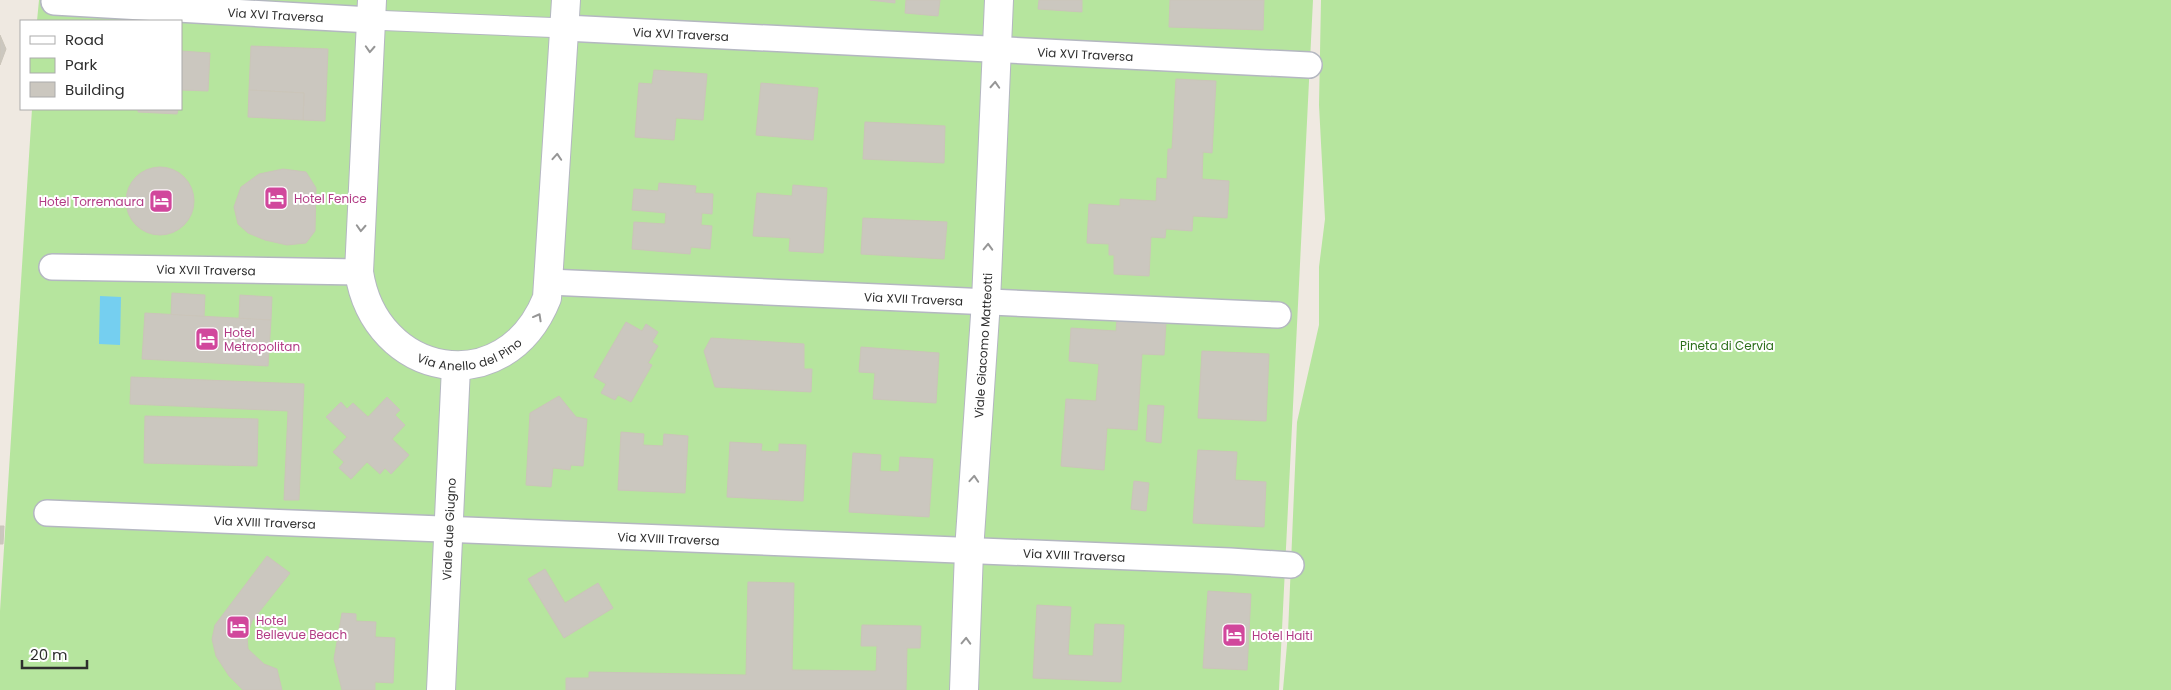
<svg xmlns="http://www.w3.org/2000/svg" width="2171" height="690" font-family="Poppins,sans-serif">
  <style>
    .green { fill: #b6e59e }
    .water { fill: #75cff0 }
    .building { fill: #cbc7bf; stroke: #cbc5ba }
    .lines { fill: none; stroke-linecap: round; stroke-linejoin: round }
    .pedestrian-casing { stroke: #b4b7c1; stroke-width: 21 }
    .minor-casing { stroke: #b4b7c1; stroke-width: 28 }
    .tertiary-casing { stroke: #b4b7c1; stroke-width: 30 }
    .pedestrian { stroke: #fff; stroke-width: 19 }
    .minor { stroke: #fff; stroke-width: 25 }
    .tertiary { stroke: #fff; stroke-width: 28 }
    .oneway { stroke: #969696 }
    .labels { text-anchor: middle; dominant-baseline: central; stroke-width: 4; stroke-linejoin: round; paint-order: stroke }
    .street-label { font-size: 12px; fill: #2e2e2e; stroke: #fff }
    .hotel-label { font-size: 12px; fill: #b23c85; stroke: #fff; text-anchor: start }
    .park-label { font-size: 12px; fill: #2c6e1b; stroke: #fff }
  </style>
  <rect width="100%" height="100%" fill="#efe9e1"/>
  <g class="green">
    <polygon points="39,0 1313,0 1279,690 0,690 0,611 32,109 181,109 181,21 37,21"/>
    <polygon points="1321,0 2171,0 2171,690 1283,690 1288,633 1297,422 1319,325 1319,267 1325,219 1319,105"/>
  </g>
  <polygon class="water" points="100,296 121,297 120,345 99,344"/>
  <g class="building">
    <polygon points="870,0 895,0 895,3"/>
    <polygon points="906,0 940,0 938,16 905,13"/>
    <polygon points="1039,0 1082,0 1082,12 1038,9"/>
    <polygon points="1170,0 1264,0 1263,30 1169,27"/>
    <polygon points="0,35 6,49 0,65"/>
    <polygon points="251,46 328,49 325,121 303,120 304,93 249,90"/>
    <polygon points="181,51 210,53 208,91 181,90"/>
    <polygon points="654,70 707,74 703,120 676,118 674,140 635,137 639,83 652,84"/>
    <polygon points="1176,79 1216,81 1212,153 1203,152 1202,179 1229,181 1227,218 1193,216 1192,231 1166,229 1165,238 1151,237 1149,276 1114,274 1114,255 1109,255 1109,244 1087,243 1089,204 1120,206 1120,199 1156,201 1157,178 1167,179 1168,149 1172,149"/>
    <polygon points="761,83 818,88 813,140 756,135"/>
    <polygon points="249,90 304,93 303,120 248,117"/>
    <polygon points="138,109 178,109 177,114 138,112"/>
    <polygon points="865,122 945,126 944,163 863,159"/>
    <circle cx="160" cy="201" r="34"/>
    <polygon points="283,169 306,172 316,188 315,231 306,243 287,245 265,240 248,233 238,224 234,207 241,187 259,174"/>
    <polygon points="659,183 696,186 695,193 713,194 712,214 702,213 701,225 712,226 710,249 691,247 690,254 632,249 634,222 665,224 666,213 632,210 634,189 658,191"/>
    <polygon points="793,185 827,188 823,253 789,251 790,238 753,236 757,193 792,196"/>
    <polygon points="863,218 947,222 944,259 861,254"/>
    <polygon points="172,293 205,295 204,317 171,315"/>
    <polygon points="240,295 272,297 271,320 239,319"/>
    <polygon points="145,313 271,320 268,366 142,359"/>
    <polygon points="1117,318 1166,322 1164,355 1142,354 1137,430 1107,428 1104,470 1061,466 1066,399 1096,401 1099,364 1069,361 1071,328 1116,331"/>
    <polygon points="626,322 642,331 646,324 658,332 652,342 658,346 648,363 652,365 631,402 618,395 615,400 601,393 606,384 594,377"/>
    <polygon points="711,338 804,344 804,369 812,369 811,392 715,387 704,351"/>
    <polygon points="861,347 939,353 936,403 873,399 875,373 859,372"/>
    <polygon points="1202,351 1269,354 1266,421 1198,418"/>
    <polygon points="131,377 304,384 299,500 284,500 288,411 130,404"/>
    <polygon points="559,396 576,417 587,419 583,466 571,465 570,470 553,468 551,487 526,485 530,413"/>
    <polygon points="387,397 400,410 395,415 405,425 392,439 409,455 391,474 385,468 380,474 367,462 351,479 339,468 344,462 333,452 347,437 326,417 341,402 347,409 353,403 368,417"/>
    <polygon points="1148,405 1164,406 1161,443 1146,441"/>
    <polygon points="145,416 258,419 257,466 144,463"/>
    <polygon points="621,432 644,434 643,445 663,446 664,434 688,436 685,493 618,490"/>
    <polygon points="730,442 762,444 761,451 779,452 779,444 806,445 803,501 727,497"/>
    <polygon points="1198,450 1237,452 1235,480 1266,482 1264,527 1193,523"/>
    <polygon points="853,453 881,455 880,471 899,472 900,457 933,459 929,517 849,512"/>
    <polygon points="1134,481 1149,483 1146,511 1131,509"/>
    <polygon points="0,526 4,526 3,544 0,544"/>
    <polygon points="267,556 290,573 252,621 247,636 248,649 264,664 277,669 282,690 243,690 229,676 216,656 212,639 215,625"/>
    <polygon points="545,569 565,603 598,583 613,608 564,638 528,579"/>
    <polygon points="748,582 794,583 792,670 876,671 877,646 861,646 862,625 921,626 920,648 907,648 906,690 566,690 566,678 589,678 589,672 746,675"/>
    <polygon points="1208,591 1251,594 1247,670 1203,668"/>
    <polygon points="1037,605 1071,607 1068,655 1093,656 1095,624 1124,625 1121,682 1033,678"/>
    <polygon points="342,613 356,614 356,621 376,622 375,637 395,638 393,683 375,682 375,690 342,690 334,659"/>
  </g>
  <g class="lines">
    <g class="pedestrian-casing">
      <polyline id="pedestrian" points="371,20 565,28"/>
    </g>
    <g class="minor-casing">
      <g id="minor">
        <path id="s1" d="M54,2L371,20"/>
        <path id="s2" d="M565,28L1309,65"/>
        <path id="s3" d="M52,267L359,272"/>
        <path id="s4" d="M549,282L1278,315"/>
        <path id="s5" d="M47,513L1230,561L1291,565"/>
      </g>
    </g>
    <g class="tertiary-casing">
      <g id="tertiary">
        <path id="s6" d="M372,0L359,272C375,378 505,403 547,298L566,0"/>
        <path id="s7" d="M441,690L456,367"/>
        <path id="s8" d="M964,690L969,551L986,301L999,0"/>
      </g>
    </g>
    <use href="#pedestrian" class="pedestrian"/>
    <use href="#minor" class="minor"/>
    <use href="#tertiary" class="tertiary"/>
  </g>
  <defs><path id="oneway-chevron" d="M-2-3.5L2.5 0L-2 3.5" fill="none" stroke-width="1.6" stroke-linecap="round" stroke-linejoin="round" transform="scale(1.25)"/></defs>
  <g class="oneway">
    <use href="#oneway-chevron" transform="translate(370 49) rotate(93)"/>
    <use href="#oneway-chevron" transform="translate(995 85) rotate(-87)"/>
    <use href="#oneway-chevron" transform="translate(557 157) rotate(-86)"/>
    <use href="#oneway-chevron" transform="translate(361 228) rotate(93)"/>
    <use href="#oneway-chevron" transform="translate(988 247) rotate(-88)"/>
    <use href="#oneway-chevron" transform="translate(538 317) rotate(-61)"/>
    <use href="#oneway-chevron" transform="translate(974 479) rotate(-86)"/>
    <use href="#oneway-chevron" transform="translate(966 641) rotate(-88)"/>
  </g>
  <defs>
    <g id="hotel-square" transform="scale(1.25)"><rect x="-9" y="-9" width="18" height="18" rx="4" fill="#d1479c" stroke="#fff"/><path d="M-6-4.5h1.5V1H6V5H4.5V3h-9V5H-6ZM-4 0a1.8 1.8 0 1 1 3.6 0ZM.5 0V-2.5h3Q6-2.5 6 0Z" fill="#fff"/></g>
  </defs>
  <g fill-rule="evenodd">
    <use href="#hotel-square" x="276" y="198"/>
    <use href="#hotel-square" x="161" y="201"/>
    <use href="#hotel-square" x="207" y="339"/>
    <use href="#hotel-square" x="238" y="627"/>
    <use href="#hotel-square" x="1234" y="635"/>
  </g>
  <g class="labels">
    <g class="street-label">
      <text stroke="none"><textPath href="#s1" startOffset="222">Via XVI Traversa</textPath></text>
      <text stroke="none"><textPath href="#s2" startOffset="116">Via XVI Traversa</textPath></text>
      <text stroke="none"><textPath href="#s2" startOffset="521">Via XVI Traversa</textPath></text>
      <text stroke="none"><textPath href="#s3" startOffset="154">Via XVII Traversa</textPath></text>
      <text stroke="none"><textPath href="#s4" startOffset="365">Via XVII Traversa</textPath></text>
      <text stroke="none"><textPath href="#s6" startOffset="434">Via Anello del Pino</textPath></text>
      <text stroke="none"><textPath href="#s8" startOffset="345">Viale Giacomo Matteotti</textPath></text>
      <text stroke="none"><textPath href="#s5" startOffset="218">Via XVIII Traversa</textPath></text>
      <text stroke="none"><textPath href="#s7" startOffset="161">Viale due Giugno</textPath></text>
      <text stroke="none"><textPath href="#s5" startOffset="622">Via XVIII Traversa</textPath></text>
      <text stroke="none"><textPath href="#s5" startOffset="1028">Via XVIII Traversa</textPath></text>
    </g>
    <g class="hotel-label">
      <text x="294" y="198">Hotel Fenice</text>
      <text x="144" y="201" text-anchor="end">Hotel Torremaura</text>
      <text x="224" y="332">Hotel<tspan x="224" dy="14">Metropolitan</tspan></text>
      <text x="256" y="620">Hotel<tspan x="256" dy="14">Bellevue Beach</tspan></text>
      <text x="1252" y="635">Hotel Haiti</text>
    </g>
    <g class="park-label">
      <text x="1727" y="345">Pineta di Cervia</text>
    </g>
  </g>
  <rect x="20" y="20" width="162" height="90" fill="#ffffff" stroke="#ababab"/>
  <rect x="30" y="36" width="25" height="8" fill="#ffffff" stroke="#ababab"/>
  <text x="65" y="45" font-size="15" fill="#2e2e2e">Road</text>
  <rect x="30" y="58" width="25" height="15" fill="#b6e59e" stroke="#ababab"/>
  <text x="65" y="70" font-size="15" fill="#2e2e2e">Park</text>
  <rect x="30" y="82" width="25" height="15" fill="#cbc7bf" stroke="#ababab"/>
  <text x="65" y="95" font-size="15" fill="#2e2e2e">Building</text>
  <path d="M22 660v8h65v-8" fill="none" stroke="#2e2e2e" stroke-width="2.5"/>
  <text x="30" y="660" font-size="15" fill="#2e2e2e" stroke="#ffffff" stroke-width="4" paint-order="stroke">20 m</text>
</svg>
